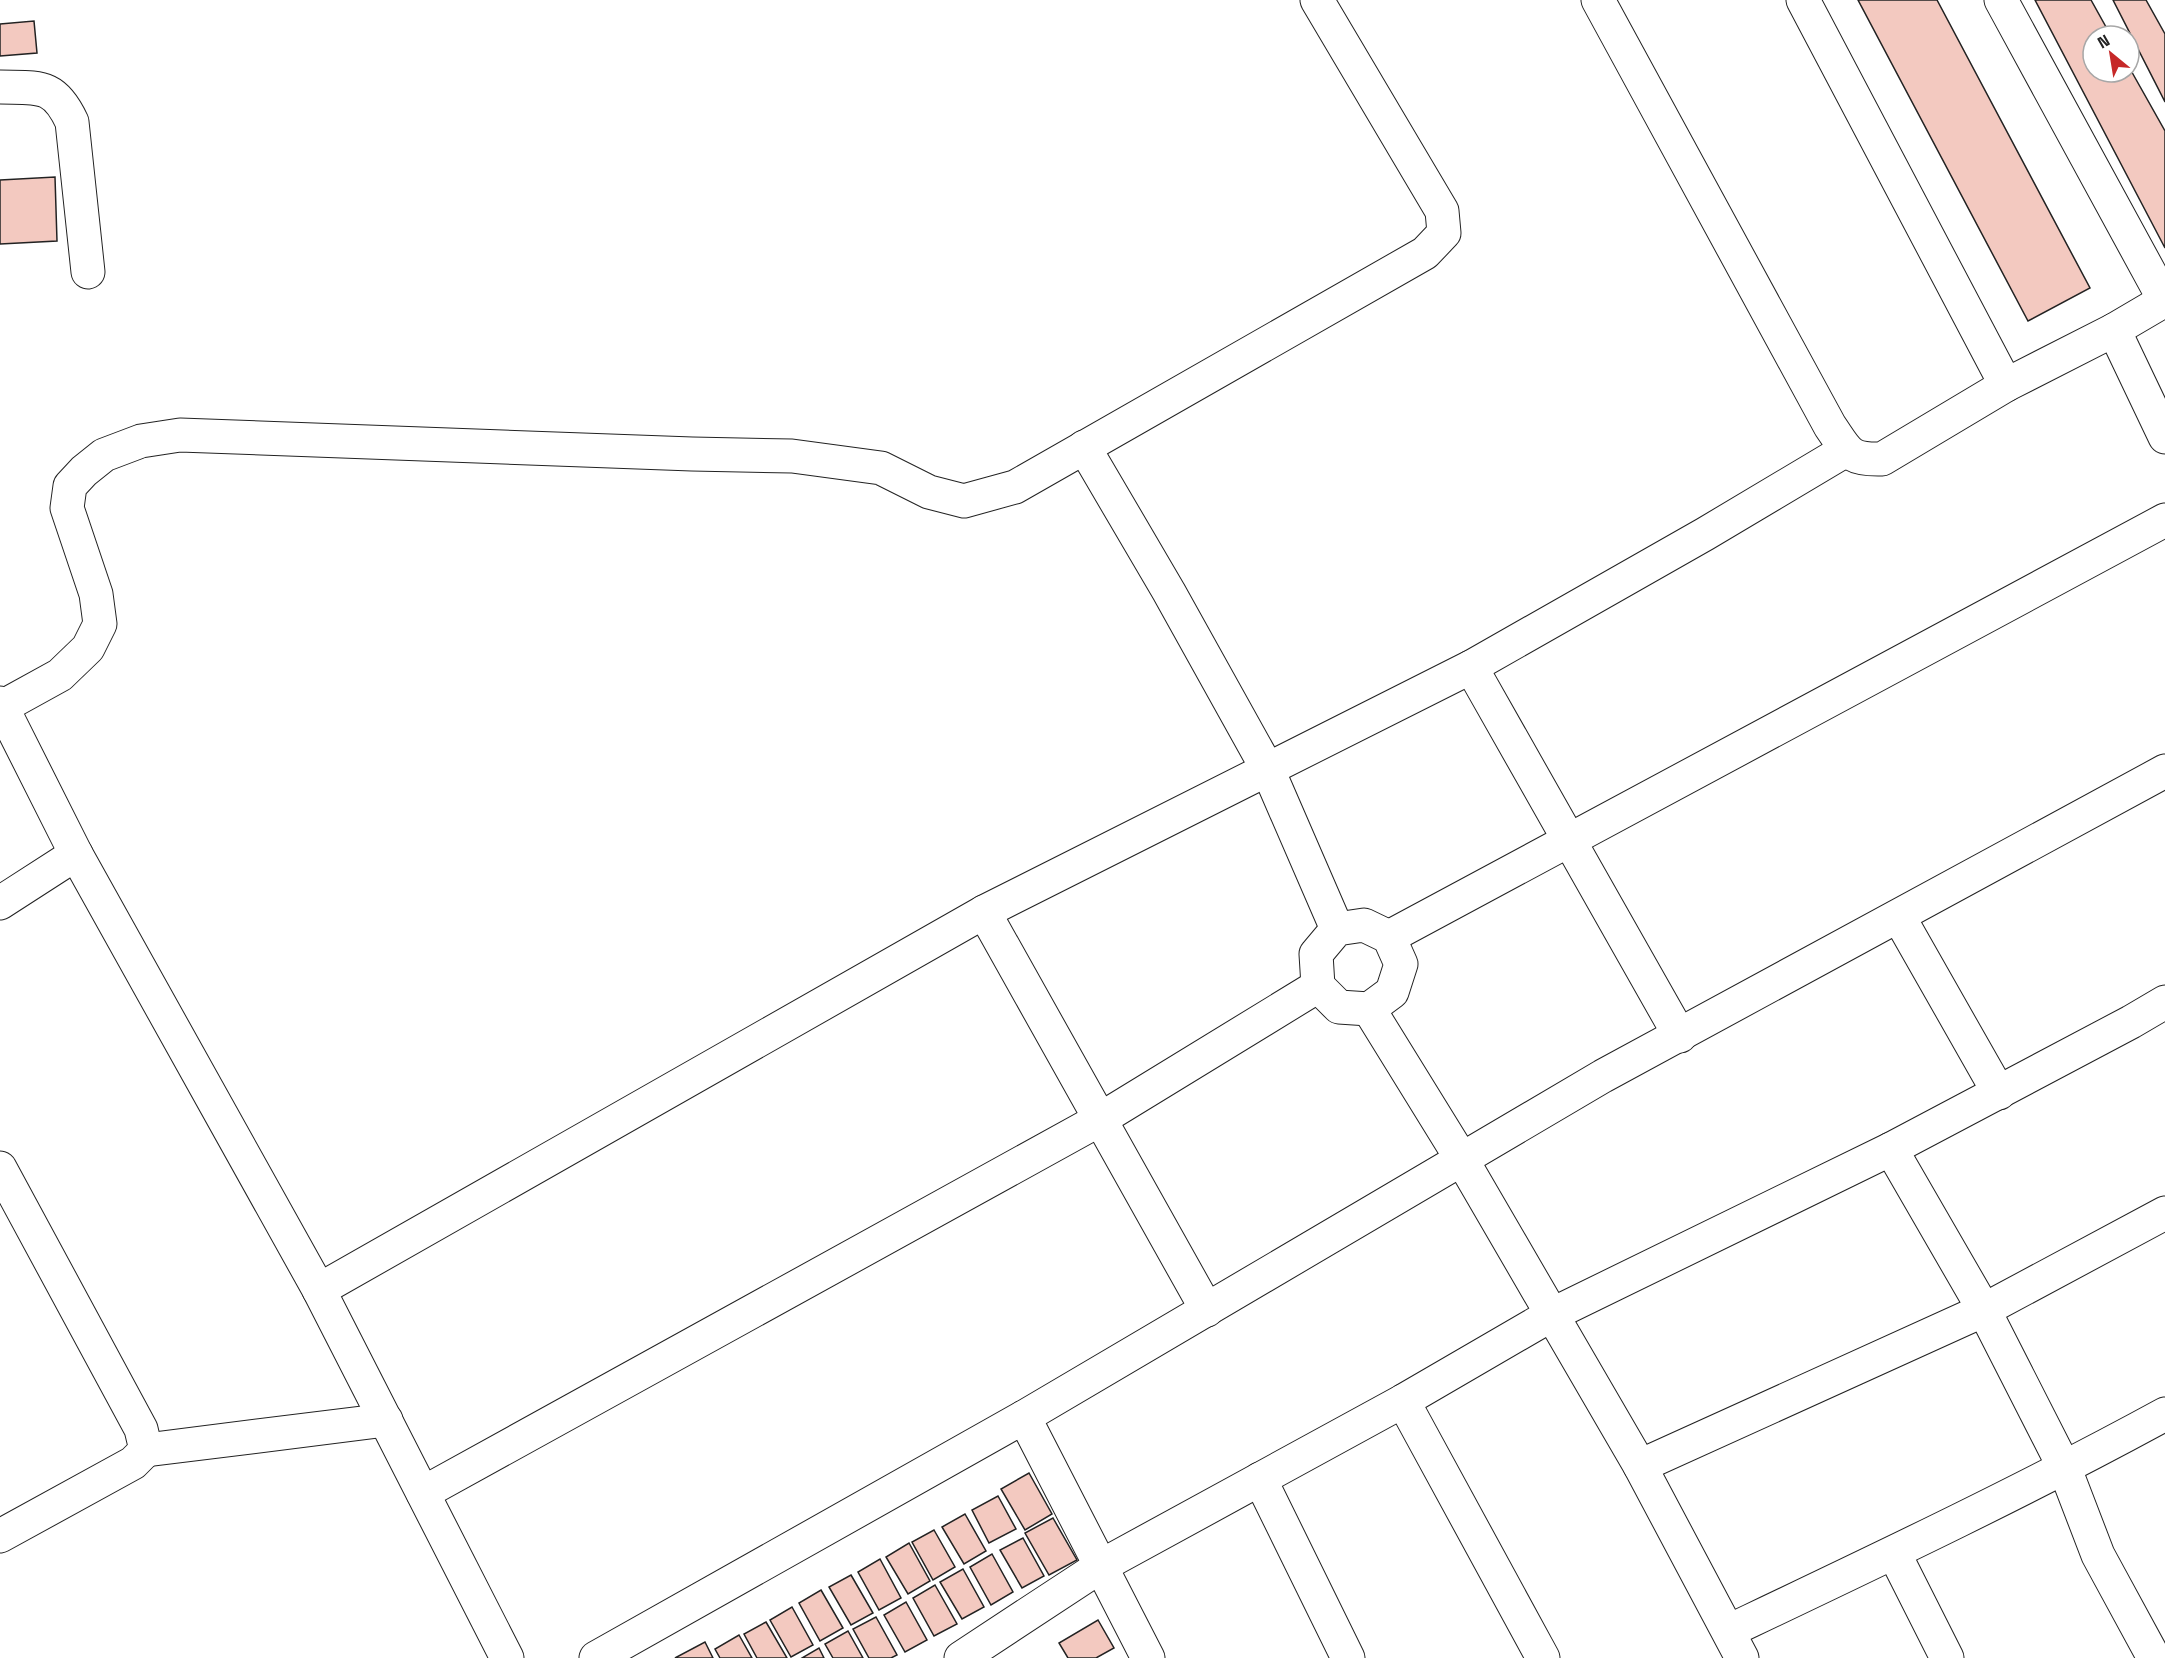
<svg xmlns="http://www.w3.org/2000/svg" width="2165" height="1658" font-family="'Space Grotesk',sans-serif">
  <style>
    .building { fill: #f3c9c0; stroke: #222; stroke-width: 1.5 }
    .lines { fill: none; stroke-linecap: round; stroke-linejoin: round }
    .street-casing { stroke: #222; stroke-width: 35 }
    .street { stroke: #fff; stroke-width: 33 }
  </style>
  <rect width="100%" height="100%" fill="#fff"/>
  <g class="building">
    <polygon points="1858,0 1937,0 2090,288 2028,321"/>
    <polygon points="2035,0 2091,0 2111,36 2093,36 2093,72 2129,72 2129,67 2165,131 2165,248"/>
    <polygon points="2113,0 2146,0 2165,34 2165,102"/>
    <polygon points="34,21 37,53 0,56 0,24"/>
    <polygon points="55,177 57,241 0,244 0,180"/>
    <polygon points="1029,1473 1052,1514 1025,1530 1001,1489"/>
    <polygon points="998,1496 1016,1529 989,1543 972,1510"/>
    <polygon points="965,1514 986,1551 964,1564 942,1527"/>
    <polygon points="1053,1518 1077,1560 1049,1575 1025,1533"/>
    <polygon points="934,1530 955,1567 933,1580 912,1542"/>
    <polygon points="1023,1538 1044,1576 1022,1588 1000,1550"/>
    <polygon points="909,1543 930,1581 908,1594 886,1557"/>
    <polygon points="992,1554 1013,1592 991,1605 970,1567"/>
    <polygon points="880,1559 901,1598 879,1610 858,1572"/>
    <polygon points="963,1569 984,1607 962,1619 940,1582"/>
    <polygon points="851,1575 873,1613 851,1625 829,1587"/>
    <polygon points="935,1585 957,1624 934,1636 913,1598"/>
    <polygon points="821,1590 843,1628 820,1641 799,1603"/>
    <polygon points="906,1602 927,1640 905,1652 884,1615"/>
    <polygon points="792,1607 813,1645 791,1657 770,1620"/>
    <polygon points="876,1617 897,1655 891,1658 869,1658 853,1629"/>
    <polygon points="1098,1620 1114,1648 1096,1658 1068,1658 1059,1643"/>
    <polygon points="766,1622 787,1658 757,1658 744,1634"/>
    <polygon points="848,1631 863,1658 833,1658 825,1644"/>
    <polygon points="739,1635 752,1658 720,1658 715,1649"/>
    <polygon points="705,1642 713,1658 675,1658"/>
    <polygon points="819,1648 824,1658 802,1658"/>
  </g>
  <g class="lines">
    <g class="street-casing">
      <g id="street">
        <path d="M1598,0L1830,426C1848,452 1848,460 1882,459L2006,385L2114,330L2165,300"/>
        <polyline points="1803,0 2006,385"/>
        <polyline points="2001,0 2165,301"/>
        <path d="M0,87C39,88 54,83 72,122L88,272"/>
        <polyline points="2114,330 2165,437"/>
        <polyline points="1084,447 1169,592 1268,770 1337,929"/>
        <polyline points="1471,667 1680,1036"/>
        <polyline points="0,703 76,854 319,1290 507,1658"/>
        <polyline points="2,707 60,675 88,648 100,624 96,594 67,508 70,486 84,471 104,455 141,441 180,435 692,454 792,456 881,468 929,492 964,501 1015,487 1425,253 1444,233 1442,211 1317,0"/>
        <polyline points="0,903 76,854"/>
        <polyline points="984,912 1207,1310"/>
        <polyline points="1899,917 1999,1093"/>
        <polygon points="1364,925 1389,937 1401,964 1392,992 1369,1009 1339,1007 1318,986 1316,954 1337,929"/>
        <polyline points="1389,937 2165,520"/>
        <polyline points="1369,1009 1461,1158 1640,1466 1742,1658"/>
        <polyline points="1891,1149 1984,1310 2065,1469 2098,1555 2154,1658"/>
        <polyline points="0,1168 141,1429 146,1450 133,1463 0,1536"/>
        <polyline points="319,1290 984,912 1471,667 1705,534 1846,450"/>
        <polyline points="1403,1401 1543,1658"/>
        <polyline points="146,1450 386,1420"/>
        <polyline points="1640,1466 1984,1310 2165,1213"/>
        <polyline points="1260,1479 1348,1658"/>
        <polyline points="423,1493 1099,1120 1318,986"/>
        <polyline points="1894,1553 1947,1658"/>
        <path d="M1729,1631C1876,1561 2022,1492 2165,1414"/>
        <polyline points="596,1658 1024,1417"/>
        <polyline points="961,1658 1101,1566 1403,1401 1551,1315 1891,1149 2131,1022 2165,1002"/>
        <polyline points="1148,1658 1024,1417 1603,1076 2165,771"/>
      </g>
    </g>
    <use href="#street" class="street"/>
  </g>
  <g transform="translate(2111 54) rotate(330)"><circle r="28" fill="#ffffff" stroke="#a7a7a7" stroke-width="1.5"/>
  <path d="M0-4.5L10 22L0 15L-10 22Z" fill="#c62828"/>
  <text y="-9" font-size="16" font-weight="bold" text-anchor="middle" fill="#222222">N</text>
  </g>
</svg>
